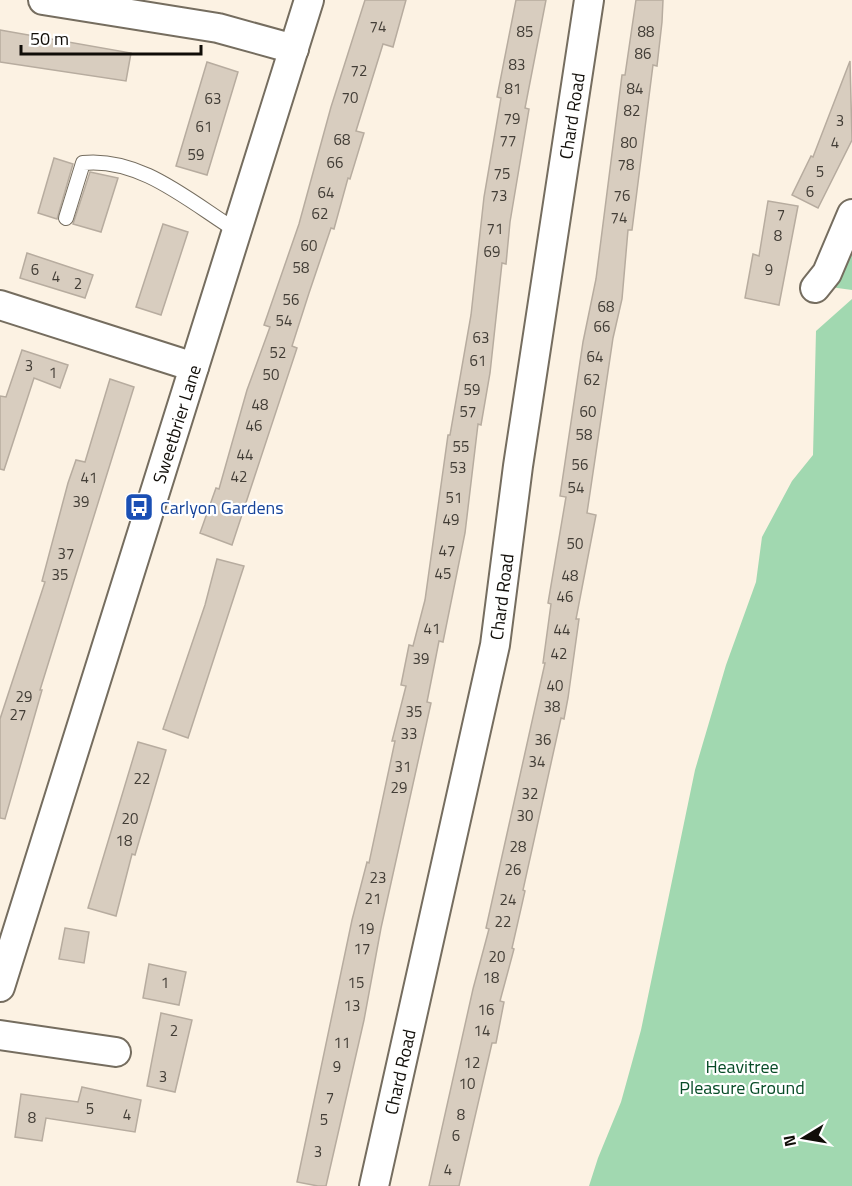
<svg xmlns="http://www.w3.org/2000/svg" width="852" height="1186" font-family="'Titillium Web',sans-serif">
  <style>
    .green { fill: #a1d8b0 }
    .building { fill: #d8cdbf; stroke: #b7ac9f; stroke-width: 1.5 }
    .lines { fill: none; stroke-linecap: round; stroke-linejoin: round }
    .lane-casing { stroke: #756d5f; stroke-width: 16 }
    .street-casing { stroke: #756d5f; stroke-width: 32 }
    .lane { stroke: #fff; stroke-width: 14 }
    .street { stroke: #fff; stroke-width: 28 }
    .labels { text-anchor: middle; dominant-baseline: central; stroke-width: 4.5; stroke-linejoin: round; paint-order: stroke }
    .number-label { font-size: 15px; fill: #423d36 }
    .street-label { font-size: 18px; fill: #100d08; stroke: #fff }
    .transit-label { font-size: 18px; fill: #164399; stroke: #fff; text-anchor: start }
    .park-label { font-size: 18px; fill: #064b26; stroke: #fff }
  </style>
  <rect width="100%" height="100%" fill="#fcf2e3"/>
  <g class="green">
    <polygon points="852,239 852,290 830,287"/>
    <polygon points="852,299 852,1186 589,1186 598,1158 621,1102 641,1030 695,770 726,665 756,582 762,537 792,481 813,455 816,331"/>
  </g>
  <g class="building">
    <polygon points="365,0 406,0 393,47 383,44 356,131 364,133 350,179 348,178 334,229 331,228 309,293 292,346 297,348 232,545 200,533 216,488 219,489 247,390 270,327 264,325 299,224 331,107"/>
    <polygon points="516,0 546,0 525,108 529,109 510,222 506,264 502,263 490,373 481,425 478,424 465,533 443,642 439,641 427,702 431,703 381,928 364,1020 326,1186 318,1186 297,1182 352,920 367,862 369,863 395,741 392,741 406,686 401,685 409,645 413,646 425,600 448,435 450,435 471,315 484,197 501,98 497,97"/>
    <polygon points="636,0 663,0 662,22 657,66 653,65 632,230 628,230 622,299 613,338 587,513 596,515 576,619 579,619 568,698 564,719 561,718 523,890 525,891 512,948 514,949 500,1001 504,1002 496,1043 492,1043 459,1186 429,1186 473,989 489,929 486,928 545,663 543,663 551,604 548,603 566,497 560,496 583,342 596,279 622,75 625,75"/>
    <polygon points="0,30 131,53 126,81 0,62"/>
    <polygon points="850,61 852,140 818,208 792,195 811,156 813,157"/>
    <polygon points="207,62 238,72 207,175 176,166"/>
    <polygon points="54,158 73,164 57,219 38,213"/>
    <polygon points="90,172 118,178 101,232 73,224"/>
    <polygon points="768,201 798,206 779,305 745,298 753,254 759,256"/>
    <polygon points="163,224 188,232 161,315 136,307"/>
    <polygon points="27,253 93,275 85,298 20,278"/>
    <polygon points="22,350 68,365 60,388 34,378 4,470 0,469 0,396 6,397"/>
    <polygon points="110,379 134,387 40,690 42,690 5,819 0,818 0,719 45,582 42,581 68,483 76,460 85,462"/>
    <polygon points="217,559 244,566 188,738 163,729 205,605"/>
    <polygon points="138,742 166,750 135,855 132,854 116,916 88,908"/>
    <polygon points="65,928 89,932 84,963 59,959"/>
    <polygon points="149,964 186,972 179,1005 143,998"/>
    <polygon points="161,1013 192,1020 175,1092 147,1086"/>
    <polygon points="82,1087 141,1100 135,1132 46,1118 42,1141 15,1137 21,1094 78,1102"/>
  </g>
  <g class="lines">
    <g class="lane-casing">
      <path id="lane" d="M66,218L83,163C141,157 190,202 237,231"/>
    </g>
    <g class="street-casing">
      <g id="street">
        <polyline points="43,0 218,28 294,49"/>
        <polyline points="815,288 827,273 852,214"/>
        <polyline points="0,305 194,367"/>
        <path id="s1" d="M0,987L309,0"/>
        <polyline points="0,1035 116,1052"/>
        <path id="s2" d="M374,1186L495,645L518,466L589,0"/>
      </g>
    </g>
    <use href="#lane" class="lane"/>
    <use href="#street" class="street"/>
  </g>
  <defs>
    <g id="bus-square" transform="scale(1.5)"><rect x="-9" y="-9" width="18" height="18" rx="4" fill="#1a4fb4" stroke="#fff"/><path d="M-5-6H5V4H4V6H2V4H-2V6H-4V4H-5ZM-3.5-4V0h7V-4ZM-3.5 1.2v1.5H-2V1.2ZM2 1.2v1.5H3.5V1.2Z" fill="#fff"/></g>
  </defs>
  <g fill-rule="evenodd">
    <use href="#bus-square" x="139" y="507"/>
  </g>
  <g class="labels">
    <g class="number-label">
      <text x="378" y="26">74</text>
      <text x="525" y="31">85</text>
      <text x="646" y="31">88</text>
      <text x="643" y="53">86</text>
      <text x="517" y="64">83</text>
      <text x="359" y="70">72</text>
      <text x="513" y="88">81</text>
      <text x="635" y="88">84</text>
      <text x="350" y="97">70</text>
      <text x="213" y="98">63</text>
      <text x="632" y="110">82</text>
      <text x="512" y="118">79</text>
      <text x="840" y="120">3</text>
      <text x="204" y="126">61</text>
      <text x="342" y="139">68</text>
      <text x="508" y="140">77</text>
      <text x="629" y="142">80</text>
      <text x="835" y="142">4</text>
      <text x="196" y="154">59</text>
      <text x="335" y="162">66</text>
      <text x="626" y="164">78</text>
      <text x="820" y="171">5</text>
      <text x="502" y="173">75</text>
      <text x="810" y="191">6</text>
      <text x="326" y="192">64</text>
      <text x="499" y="195">73</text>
      <text x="622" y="195">76</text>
      <text x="320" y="213">62</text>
      <text x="781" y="214">7</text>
      <text x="619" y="217">74</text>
      <text x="495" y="228">71</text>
      <text x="778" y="235">8</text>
      <text x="309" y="245">60</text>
      <text x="492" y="251">69</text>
      <text x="301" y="267">58</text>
      <text x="35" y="269">6</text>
      <text x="769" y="269">9</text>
      <text x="56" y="276">4</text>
      <text x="78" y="283">2</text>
      <text x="291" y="299">56</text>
      <text x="606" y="306">68</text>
      <text x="284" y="320">54</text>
      <text x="602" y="326">66</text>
      <text x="481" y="337">63</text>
      <text x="278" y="352">52</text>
      <text x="595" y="356">64</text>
      <text x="478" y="360">61</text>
      <text x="29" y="365">3</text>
      <text x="53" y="372">1</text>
      <text x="271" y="374">50</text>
      <text x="592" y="379">62</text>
      <text x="472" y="389">59</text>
      <text x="260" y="404">48</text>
      <text x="468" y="411">57</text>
      <text x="588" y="411">60</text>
      <text x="254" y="425">46</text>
      <text x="584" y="434">58</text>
      <text x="461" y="446">55</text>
      <text x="245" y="454">44</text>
      <text x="580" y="464">56</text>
      <text x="458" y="467">53</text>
      <text x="239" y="476">42</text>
      <text x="89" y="477">41</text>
      <text x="576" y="487">54</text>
      <text x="454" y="497">51</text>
      <text x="81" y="501">39</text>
      <text x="451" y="519">49</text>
      <text x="575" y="543">50</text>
      <text x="447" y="550">47</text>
      <text x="66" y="553">37</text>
      <text x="443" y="573">45</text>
      <text x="60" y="574">35</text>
      <text x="570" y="575">48</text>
      <text x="565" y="596">46</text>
      <text x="432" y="628">41</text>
      <text x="562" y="629">44</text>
      <text x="559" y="653">42</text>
      <text x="421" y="658">39</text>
      <text x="555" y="685">40</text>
      <text x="24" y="696">29</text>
      <text x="552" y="706">38</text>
      <text x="414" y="711">35</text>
      <text x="18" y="714">27</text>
      <text x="409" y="733">33</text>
      <text x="543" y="739">36</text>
      <text x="537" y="761">34</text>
      <text x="403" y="766">31</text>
      <text x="142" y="778">22</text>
      <text x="399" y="787">29</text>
      <text x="530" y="793">32</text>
      <text x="525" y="815">30</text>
      <text x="130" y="818">20</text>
      <text x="124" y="840">18</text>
      <text x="518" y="846">28</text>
      <text x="513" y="869">26</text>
      <text x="378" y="877">23</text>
      <text x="373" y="898">21</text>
      <text x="508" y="899">24</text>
      <text x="503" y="921">22</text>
      <text x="366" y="928">19</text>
      <text x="362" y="948">17</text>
      <text x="497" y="956">20</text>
      <text x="491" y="977">18</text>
      <text x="165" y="982">1</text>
      <text x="356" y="982">15</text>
      <text x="352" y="1005">13</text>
      <text x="486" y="1009">16</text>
      <text x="174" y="1030">2</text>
      <text x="482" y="1030">14</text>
      <text x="342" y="1042">11</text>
      <text x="472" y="1062">12</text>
      <text x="337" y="1066">9</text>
      <text x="163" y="1076">3</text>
      <text x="467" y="1083">10</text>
      <text x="330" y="1097">7</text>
      <text x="90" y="1108">5</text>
      <text x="127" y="1114">4</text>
      <text x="461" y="1114">8</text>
      <text x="32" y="1117">8</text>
      <text x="324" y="1119">5</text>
      <text x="456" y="1135">6</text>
      <text x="318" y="1151">3</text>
      <text x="448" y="1169">4</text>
    </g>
    <g class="street-label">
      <text stroke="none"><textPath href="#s2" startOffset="1089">Chard Road</textPath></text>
      <text stroke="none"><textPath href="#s1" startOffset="590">Sweetbrier Lane</textPath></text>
      <text stroke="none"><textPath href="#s2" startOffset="603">Chard Road</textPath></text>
      <text stroke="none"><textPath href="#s2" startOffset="117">Chard Road</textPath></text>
    </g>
    <g class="transit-label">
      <text x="160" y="507">Carlyon Gardens</text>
    </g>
    <g class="park-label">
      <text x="742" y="1066">Heavitree<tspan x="742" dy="21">Pleasure Ground</tspan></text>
    </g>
  </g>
  <g transform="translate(804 1138) rotate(259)" stroke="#ffffff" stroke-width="4.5" paint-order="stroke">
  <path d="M0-4.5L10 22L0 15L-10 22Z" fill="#100d08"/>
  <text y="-9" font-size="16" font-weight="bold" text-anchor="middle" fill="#100d08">N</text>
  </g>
  <path d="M21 45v9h180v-9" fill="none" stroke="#100d08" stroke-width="3"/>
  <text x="30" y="45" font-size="18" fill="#100d08" stroke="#ffffff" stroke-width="4.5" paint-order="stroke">50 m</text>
</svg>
